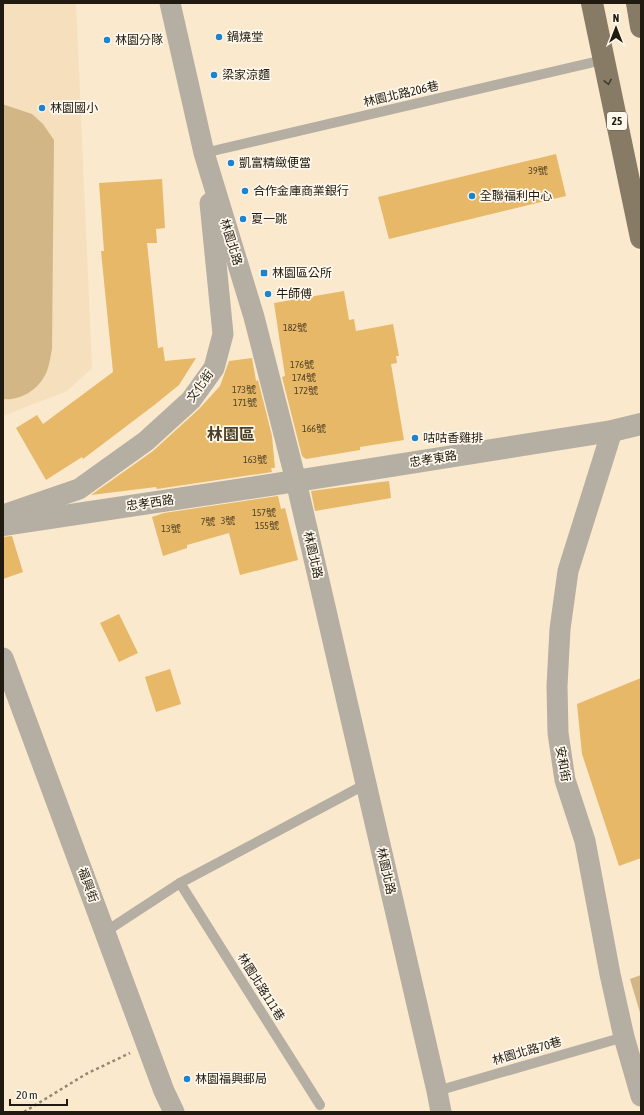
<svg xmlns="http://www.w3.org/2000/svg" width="644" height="1115" font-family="'Asap Condensed','Noto Sans TC',sans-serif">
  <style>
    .built { fill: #f5dfbd }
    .green { fill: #d3b686 }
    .building { fill: #e6b868 }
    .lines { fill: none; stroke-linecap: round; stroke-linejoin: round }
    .path { stroke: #948874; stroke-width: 2.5; stroke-dasharray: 3 3; stroke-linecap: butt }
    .service { stroke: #b5aea2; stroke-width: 10 }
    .minor { stroke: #b5aea2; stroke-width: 21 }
    .tertiary { stroke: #b5aea2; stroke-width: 22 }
    .primary { stroke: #887b66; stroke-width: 22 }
    .oneway { stroke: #443c2e }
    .poi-dot { fill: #1c84ce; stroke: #fef7ec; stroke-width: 1.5 }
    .labels { text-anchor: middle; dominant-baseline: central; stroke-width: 3.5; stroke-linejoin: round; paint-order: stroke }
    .number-label { font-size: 10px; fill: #524226 }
    .shield { fill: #fef7ec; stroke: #635c52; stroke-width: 1 }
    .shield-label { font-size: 11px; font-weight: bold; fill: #201a10 }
    .poi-label { font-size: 12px; fill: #201a10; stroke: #fef7ec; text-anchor: start }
    .street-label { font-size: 12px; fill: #201a10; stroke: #fef7ec }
    .district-label { font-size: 16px; font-weight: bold; fill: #4b3e27; stroke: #fef7ec }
  </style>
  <rect width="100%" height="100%" fill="#fae9cd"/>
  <polygon class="built" points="3,3 76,3 92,368 67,391 3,416"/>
  <g class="green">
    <path d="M3,105H5L32,114L43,124L54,140L52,349C50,359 49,369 44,377C36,391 19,401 3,399Z"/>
    <polygon points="641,975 641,1016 630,979"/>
  </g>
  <g class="building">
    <polygon points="556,154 566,196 389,239 378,197"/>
    <polygon points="162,179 165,228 156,229 157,243 147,243 158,348 163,347 165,361 196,358 179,385 153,406 83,459 82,457 46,480 16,428 37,415 43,424 113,372 101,251 104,251 99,183"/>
    <polygon points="344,291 349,320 354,319 356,331 393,324 399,356 396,356 397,363 391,364 404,440 360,447 360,450 306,459 302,456 282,377 285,376 274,303"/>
    <polygon points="252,358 256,381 258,380 272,436 275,468 271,468 272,472 157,489 156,487 91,495 153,451 199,409 220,386 229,361"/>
    <polygon points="389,481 391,498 315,511 311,491"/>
    <polygon points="278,496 281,509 285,508 298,560 240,575 229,533 187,545 187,548 163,556 152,517 164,513"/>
    <polygon points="12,536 23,572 3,579 3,537"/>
    <polygon points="119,614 138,653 119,662 100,623"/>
    <polygon points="170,669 181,704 156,712 145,677"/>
    <polygon points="641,678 641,858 619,866 582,754 577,704"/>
  </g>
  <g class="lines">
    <polyline class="path" points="24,1112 86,1074 130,1053"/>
    <g class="service">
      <polyline points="204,153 603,60"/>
      <polyline points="105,932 180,883"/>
      <polyline points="437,1091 624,1037"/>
      <polyline points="320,1105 180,883 366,784"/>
    </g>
    <g class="minor">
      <polyline points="170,3 204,153 254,317 296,481 437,1091 441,1112"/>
      <polyline points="612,431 568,571 560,629 557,686 558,733 565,780 585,841 610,974 624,1037 641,1096"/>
      <polyline points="3,515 79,489 146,441 191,400 214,368 223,334 210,203"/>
      <polyline points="3,658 164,1091 174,1112"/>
    </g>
    <polyline class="tertiary" points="3,525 296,481 612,431 641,424"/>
    <g class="primary">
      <polyline points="592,3 641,238"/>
      <polyline points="637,3 641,27"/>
    </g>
  </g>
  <defs><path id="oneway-chevron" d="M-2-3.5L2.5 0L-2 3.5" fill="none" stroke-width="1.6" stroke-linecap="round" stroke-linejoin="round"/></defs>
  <use class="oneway" href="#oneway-chevron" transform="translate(608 82) rotate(78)"/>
  <g class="poi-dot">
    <circle cx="219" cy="37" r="4"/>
    <circle cx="107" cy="40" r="4"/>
    <circle cx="214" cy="75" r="4"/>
    <circle cx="42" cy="108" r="4"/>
    <circle cx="231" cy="163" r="4"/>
    <circle cx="245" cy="191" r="4"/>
    <circle cx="472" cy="196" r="4"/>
    <circle cx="243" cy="219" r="4"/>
    <rect x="260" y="269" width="8" height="8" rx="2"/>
    <circle cx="268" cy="294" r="4"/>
    <circle cx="415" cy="438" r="4"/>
    <circle cx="187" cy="1079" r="4"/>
  </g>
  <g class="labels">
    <g class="number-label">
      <text x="538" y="170">39號</text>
      <text x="295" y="327">182號</text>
      <text x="302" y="364">176號</text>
      <text x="304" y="377">174號</text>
      <text x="244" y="389">173號</text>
      <text x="306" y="390">172號</text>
      <text x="245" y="402">171號</text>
      <text x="314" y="428">166號</text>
      <text x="255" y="459">163號</text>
      <text x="264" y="512">157號</text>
      <text x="228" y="520">3號</text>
      <text x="208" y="521">7號</text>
      <text x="267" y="525">155號</text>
      <text x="171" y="528">13號</text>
    </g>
    <rect class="shield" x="607" y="112" width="20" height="18" rx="3"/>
    <g class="shield-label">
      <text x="617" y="121">25</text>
    </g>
    <g class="poi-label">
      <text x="227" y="37">鍋燒堂</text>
      <text x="115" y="40">林園分隊</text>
      <text x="222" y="75">梁家涼麵</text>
      <text x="50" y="108">林園國小</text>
      <text x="239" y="163">凱富精緻便當</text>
      <text x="253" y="191">合作金庫商業銀行</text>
      <text x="480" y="196">全聯福利中心</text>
      <text x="251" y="219">夏一跳</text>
      <text x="272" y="273">林園區公所</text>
      <text x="276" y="294">牛師傅</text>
      <text x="423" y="438">咕咕香雞排</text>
      <text x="195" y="1079">林園福興郵局</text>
    </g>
    <g class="street-label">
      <text transform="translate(401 94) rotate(-13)">林園北路206巷</text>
      <text transform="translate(231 242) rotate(73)">林園北路</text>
      <text transform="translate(200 386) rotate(-54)">文化街</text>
      <text transform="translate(433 459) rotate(-9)">忠孝東路</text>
      <text transform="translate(150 503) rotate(-8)">忠孝西路</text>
      <text transform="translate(313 555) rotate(77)">林園北路</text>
      <text transform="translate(563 764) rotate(80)">安和街</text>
      <text transform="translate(386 871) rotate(77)">林園北路</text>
      <text transform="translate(88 885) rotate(70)">福興街</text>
      <text transform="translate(261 987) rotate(58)">林園北路111巷</text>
      <text transform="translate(527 1051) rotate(-16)">林園北路70巷</text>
    </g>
    <g class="district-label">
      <text x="231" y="434">林園區</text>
    </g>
  </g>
  <rect width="644" height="1115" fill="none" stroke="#201a10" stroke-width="8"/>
  <g transform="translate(616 28)" stroke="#fef7ec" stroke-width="3" paint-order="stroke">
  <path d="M0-3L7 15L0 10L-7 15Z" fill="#201a10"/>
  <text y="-6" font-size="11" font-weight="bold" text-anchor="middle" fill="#201a10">N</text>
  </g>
  <path d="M10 1099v6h57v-6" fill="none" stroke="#201a10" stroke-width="2"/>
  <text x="16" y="1099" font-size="12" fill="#201a10" stroke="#fef7ec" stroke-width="3" paint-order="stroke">20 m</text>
</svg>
